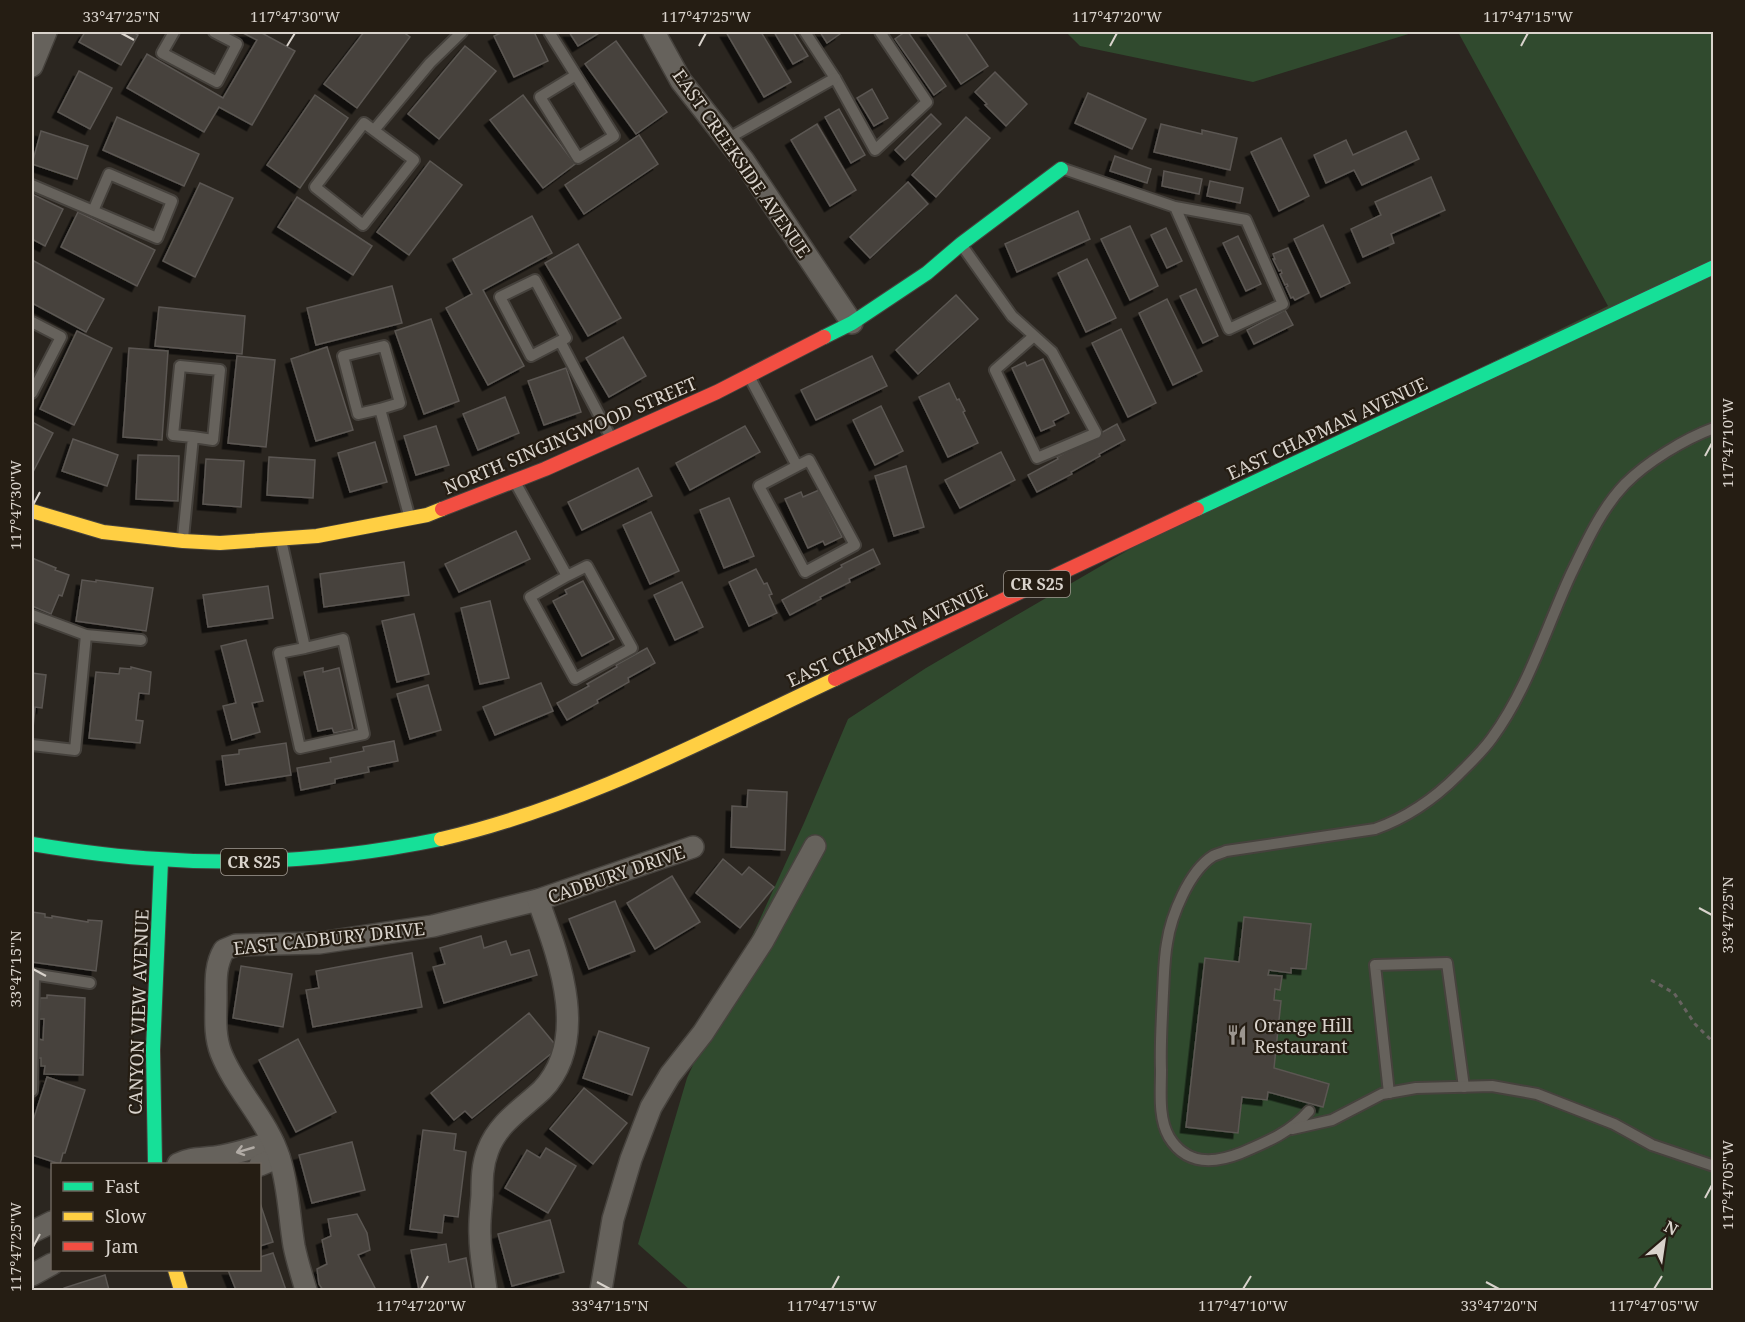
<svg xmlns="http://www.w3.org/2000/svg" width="1745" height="1322" font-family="'Noto Serif',serif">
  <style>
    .green { fill: #304a2e }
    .building { fill: #46423d; stroke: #5b5752; stroke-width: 1.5; filter: url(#shadow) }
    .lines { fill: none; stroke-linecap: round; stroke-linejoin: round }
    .lane-casing { stroke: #46423d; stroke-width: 14 }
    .street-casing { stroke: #46423d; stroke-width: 24 }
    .fast-casing { stroke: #46423d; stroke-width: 16 }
    .slow-casing { stroke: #46423d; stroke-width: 16 }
    .jam-casing { stroke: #46423d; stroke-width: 16 }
    .path { stroke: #676360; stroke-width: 3; stroke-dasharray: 4.5 4.5; stroke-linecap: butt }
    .lane { stroke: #66625c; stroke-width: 10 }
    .street { stroke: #66625c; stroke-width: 21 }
    .fast { stroke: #16e098; stroke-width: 14 }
    .slow { stroke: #ffcf43; stroke-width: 14 }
    .jam { stroke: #f24e42; stroke-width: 14 }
    .oneway { stroke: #b1aba5 }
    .ticks { fill: none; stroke: #d9d3cc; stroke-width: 2 }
    .labels { text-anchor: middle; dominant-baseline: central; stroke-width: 4.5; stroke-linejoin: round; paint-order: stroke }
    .shield { fill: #251d13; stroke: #a39c94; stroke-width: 1.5 }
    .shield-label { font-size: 16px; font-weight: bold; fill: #d9d3cc }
    .street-label { font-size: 18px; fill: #d9d3cc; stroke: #251d13 }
    .poi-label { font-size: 18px; fill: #d9d3cc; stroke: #251d13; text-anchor: start }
    .neatline { fill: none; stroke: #d9d3cc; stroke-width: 2 }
    .ticks-label { font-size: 15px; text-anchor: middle; fill: #d9d3cc }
  </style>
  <defs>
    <filter id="shadow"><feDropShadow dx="-5.5" dy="5.5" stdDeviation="0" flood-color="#0009"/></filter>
  </defs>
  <rect width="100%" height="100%" fill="#2b2620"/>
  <g class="green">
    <polygon points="1066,32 1415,32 1253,82 1080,46"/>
    <polygon points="1458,32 1713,32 1713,1290 690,1290 638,1244 687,1078 804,823 848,719 926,668 1245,482 1608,306"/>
  </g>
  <g class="building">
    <polygon points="85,32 133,32 138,35 121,65 79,42"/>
    <polygon points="241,32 260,32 295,51 252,125 219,107 204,132 127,88 147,54 223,98 257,40"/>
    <polygon points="364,32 403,32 410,37 357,108 324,84"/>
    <polygon points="503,32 534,32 548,61 514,77 494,36"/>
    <polygon points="569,32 601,32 578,46"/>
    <polygon points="726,32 761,32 791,82 764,97"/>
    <polygon points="774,32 793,32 808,56 793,64"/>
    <polygon points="820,32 838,32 840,34 827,43"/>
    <polygon points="905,32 908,32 946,86 934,95 895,39"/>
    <polygon points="926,32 965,32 988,66 961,84"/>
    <polygon points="616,41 667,112 636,134 585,64"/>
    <polygon points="465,46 496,71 439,139 408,114"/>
    <polygon points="79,71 112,88 90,129 58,112"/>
    <polygon points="995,72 1027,104 1006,126 985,105 987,104 975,92"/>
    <polygon points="872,89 888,118 874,126 857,98"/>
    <polygon points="1088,93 1146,119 1132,149 1075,123"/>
    <polygon points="315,95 348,118 300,188 267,165"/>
    <polygon points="523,95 575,164 543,188 490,120"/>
    <polygon points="839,109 865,155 851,163 825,117"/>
    <polygon points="931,114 941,124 905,160 895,150"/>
    <polygon points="117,117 199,154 184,186 103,150"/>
    <polygon points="966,117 990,138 936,197 912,175"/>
    <polygon points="817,124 856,190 830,206 791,140"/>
    <polygon points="1161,124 1202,134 1202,130 1237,138 1230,170 1154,152"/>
    <polygon points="41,131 88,146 77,179 32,164"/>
    <polygon points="1406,131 1419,159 1362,185 1354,170 1326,183 1314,155 1346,140 1353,155"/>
    <polygon points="639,135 658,164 584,214 565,185"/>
    <polygon points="1281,138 1309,196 1279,211 1251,152"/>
    <polygon points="1115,156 1151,169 1147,183 1110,171"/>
    <polygon points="430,161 462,185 409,255 377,232"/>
    <polygon points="1164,171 1202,179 1199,194 1162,186"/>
    <polygon points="1431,177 1445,210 1391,234 1394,243 1363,257 1351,229 1381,215 1375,202"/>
    <polygon points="1210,181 1243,188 1240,203 1207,196"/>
    <polygon points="908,182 928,204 870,258 850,237"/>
    <polygon points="200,183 233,198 195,277 163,261"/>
    <polygon points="32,194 63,209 45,246 32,239"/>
    <polygon points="297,197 372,246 353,275 278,227"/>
    <polygon points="1078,211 1090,239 1017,272 1005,244"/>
    <polygon points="78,212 155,250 137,286 61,247"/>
    <polygon points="532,216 552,253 483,290 524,366 488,385 446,308 472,294 453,259"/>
    <polygon points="1323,225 1350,283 1321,297 1294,239"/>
    <polygon points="1130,226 1158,286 1130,300 1101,239"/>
    <polygon points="1166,228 1182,261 1167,268 1151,235"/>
    <polygon points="1238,236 1261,284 1246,291 1223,243"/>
    <polygon points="578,244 621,318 588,336 545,263"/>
    <polygon points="1288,248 1309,293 1295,300 1293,297 1291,298 1286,287 1288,286 1287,284 1285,285 1280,274 1282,273 1281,270 1279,271 1273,259 1275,259 1273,254"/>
    <polygon points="1087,259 1116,318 1086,332 1058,273"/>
    <polygon points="32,260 104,299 86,332 32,303"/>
    <polygon points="392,286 402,323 316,345 307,308"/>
    <polygon points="1196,289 1218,336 1203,343 1180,296"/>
    <polygon points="956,295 978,319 918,374 896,350"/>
    <polygon points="1167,299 1202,371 1173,385 1139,313"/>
    <polygon points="159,307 245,316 242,354 155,346"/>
    <polygon points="1285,310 1293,325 1254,344 1247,330"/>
    <polygon points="431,319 459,401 424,414 395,331"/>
    <polygon points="1121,329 1156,403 1128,417 1092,343"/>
    <polygon points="77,331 112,348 74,425 40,409"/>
    <polygon points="623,337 646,376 609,397 586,358"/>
    <polygon points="327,347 353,430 316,441 291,359"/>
    <polygon points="129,348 168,351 162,440 123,437"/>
    <polygon points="237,356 275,360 266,447 228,443"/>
    <polygon points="872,356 887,386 816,420 801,390"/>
    <polygon points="1043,359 1069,413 1053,421 1055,425 1041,431 1012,368 1025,362 1027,366"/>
    <polygon points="566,368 581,412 544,425 528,381"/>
    <polygon points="949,383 957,400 959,399 965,411 963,412 978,443 948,457 919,397"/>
    <polygon points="505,397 519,433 478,450 463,414"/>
    <polygon points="881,406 903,451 875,465 853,420"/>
    <polygon points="32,422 53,433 32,474"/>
    <polygon points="1117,424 1125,440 1099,454 1100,456 1071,472 1072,474 1037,492 1028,475 1058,459 1057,457"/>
    <polygon points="436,426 449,465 416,475 404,436"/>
    <polygon points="745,426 760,452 690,490 676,463"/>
    <polygon points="73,439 118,455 107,486 62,471"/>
    <polygon points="375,442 387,482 350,492 338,453"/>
    <polygon points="1001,452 1015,480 960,508 945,480"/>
    <polygon points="138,455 179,456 178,501 136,499"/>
    <polygon points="269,457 315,460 313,498 267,495"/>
    <polygon points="206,459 244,461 241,507 203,504"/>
    <polygon points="906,466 924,527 894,536 875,476"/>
    <polygon points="638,468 652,496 582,530 568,502"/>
    <polygon points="819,490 842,537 825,545 823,541 808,548 785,499 801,492 803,497"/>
    <polygon points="729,498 754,556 724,568 700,510"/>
    <polygon points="651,512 679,571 650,584 623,525"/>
    <polygon points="516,531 530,559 459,592 445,564"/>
    <polygon points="873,549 880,564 849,579 850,582 820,597 821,599 790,615 782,600 842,567 841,565"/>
    <polygon points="32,558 56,568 55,570 69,575 62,596 59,595 51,614 32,606"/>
    <polygon points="404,562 409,595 324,607 320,574"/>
    <polygon points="756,569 764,584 767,583 772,594 769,595 777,613 749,626 729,582"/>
    <polygon points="82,580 96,582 96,580 153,588 146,631 76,621"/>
    <polygon points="583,581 614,639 582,656 553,601 567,594 565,590"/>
    <polygon points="682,582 703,627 675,640 654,595"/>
    <polygon points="268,586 273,618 208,627 203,595"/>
    <polygon points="490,601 509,678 480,684 461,608"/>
    <polygon points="414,614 429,674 397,682 382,621"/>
    <polygon points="246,640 263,701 252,703 260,732 232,740 223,706 236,703 221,646"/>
    <polygon points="647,648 655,663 628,678 629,682 597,700 598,703 567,720 557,703 589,686 587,684 617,667 616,665"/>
    <polygon points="131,667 151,672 149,694 139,693 136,720 143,721 140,743 89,738 96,672 119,674 120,668 131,669"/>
    <polygon points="323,668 323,672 339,668 353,729 334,733 332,728 318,731 304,672"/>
    <polygon points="32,673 46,675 42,708 35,707 33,728 32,727"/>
    <polygon points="541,683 553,711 495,735 483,707"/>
    <polygon points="428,685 441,730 410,739 397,694"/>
    <polygon points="394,741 398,761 368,767 369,772 335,779 335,783 301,790 297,768 331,762 330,758 364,751 363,747"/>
    <polygon points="286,743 291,775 226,785 222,756 239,754 239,750"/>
    <polygon points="748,790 787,792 785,850 731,847 732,806 747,807"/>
    <polygon points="723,859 742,875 749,867 774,887 740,928 696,893"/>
    <polygon points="672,876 700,922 655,949 627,903"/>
    <polygon points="615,901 635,951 589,969 569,919"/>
    <polygon points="32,912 45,914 45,917 52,918 52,916 88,922 88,920 102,921 96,971 32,962"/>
    <polygon points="1244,917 1311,924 1306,969 1291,968 1291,973 1269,970 1268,975 1282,976 1280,990 1275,989 1274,1000 1281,1001 1274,1068 1329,1084 1323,1107 1268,1092 1267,1100 1242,1097 1238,1133 1186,1127 1205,958 1239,962"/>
    <polygon points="481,936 484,948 506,941 511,955 529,950 537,975 444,1003 433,967 445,964 440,948"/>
    <polygon points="412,953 422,1007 313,1027 306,990 319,988 316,971"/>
    <polygon points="241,966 292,974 283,1027 233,1018"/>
    <polygon points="47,995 85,998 83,1075 44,1074 45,1066 41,1066 41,1058 38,1058 38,1039 43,1040 44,1019 39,1019 40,998 47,998"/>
    <polygon points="529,1013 558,1048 472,1118 465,1111 454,1120 431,1093"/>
    <polygon points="599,1031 649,1048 632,1095 583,1078"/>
    <polygon points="298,1039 336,1112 296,1132 259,1060"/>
    <polygon points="47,1077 85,1090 65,1153 63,1153 60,1164 32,1155 32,1124"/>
    <polygon points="584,1088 627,1123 593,1164 550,1129"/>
    <polygon points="423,1130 456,1134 454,1150 466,1152 458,1217 444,1215 442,1233 410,1229"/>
    <polygon points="352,1142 365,1190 312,1203 299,1155"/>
    <polygon points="546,1148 576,1166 548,1213 505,1188 527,1150 540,1158"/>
    <polygon points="260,1203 273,1242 260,1246"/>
    <polygon points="357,1214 367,1233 370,1250 358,1255 376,1290 323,1290 319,1284 317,1269 327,1264 322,1240 331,1236 328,1219"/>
    <polygon points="550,1220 564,1272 512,1286 498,1234"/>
    <polygon points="446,1244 449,1262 466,1258 472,1290 419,1290 411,1250"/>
    <polygon points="273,1253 286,1290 236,1290 228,1270 260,1270 260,1255 260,1257"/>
    <polygon points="105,1275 109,1290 64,1290 64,1288"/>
  </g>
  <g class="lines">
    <g class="lane-casing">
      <g id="lane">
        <polyline points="174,32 162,53 217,82 237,44 214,32"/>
        <polyline points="549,32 614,136 578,158 540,97 576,75"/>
        <polyline points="805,32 835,78 875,150 927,102 880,32"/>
        <polygon points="364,123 414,160 363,225 315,187"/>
        <polyline points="375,129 430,63 462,32"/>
        <polyline points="727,139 835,78"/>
        <polyline points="1064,169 1175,207 1229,329 1283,304 1246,220 1175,207"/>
        <polyline points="32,185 157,238 172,201 109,174 93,211"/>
        <polyline points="963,247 1012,316 1052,352 1096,433 1037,458 995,370 1034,336"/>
        <polyline points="32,322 61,337 32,393"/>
        <polyline points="560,341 531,356 500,297 535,280 566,338 560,341 610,436"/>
        <polyline points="749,376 797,466 809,460 855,545 805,572 759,486 797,466"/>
        <polyline points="380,409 358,414 343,356 384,346 400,403 380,409 409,515"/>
        <polyline points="515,482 567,576 587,566 632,648 575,679 530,597 567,576"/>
        <polyline points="183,538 193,437 213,440 220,370 180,366 173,435 193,437"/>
        <polyline points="281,540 305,648 343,639 364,734 300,748 279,653 305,648"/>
        <polyline points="32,615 86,635 141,640"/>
        <polyline points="32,745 75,750 86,635"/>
        <polyline points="32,974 90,983"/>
        <polyline points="32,1091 34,975"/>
        <polyline points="1389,1093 1375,965 1447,963 1464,1087"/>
        <path d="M1309,1111C1291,1132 1267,1142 1241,1153C1213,1164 1186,1165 1169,1137C1158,1118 1161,1091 1161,1070C1160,1044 1162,1018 1163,993C1164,976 1164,959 1167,943C1171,916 1189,871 1213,856C1217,854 1222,853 1226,851L1375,829C1406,818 1434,799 1458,775C1470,763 1482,752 1492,738C1528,689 1546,628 1571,574C1586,543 1601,509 1625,484C1647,462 1684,439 1714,428"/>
        <polyline points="1292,1129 1332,1120 1382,1094 1416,1088 1492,1086 1537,1094 1614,1124 1652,1145 1714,1166"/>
      </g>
    </g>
    <g class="street-casing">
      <g id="street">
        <polyline points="654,32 681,81 744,161 852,323"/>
        <polyline points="32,66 46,32"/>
        <path d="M178,1164C191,1157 206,1159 221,1156C239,1153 256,1147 273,1142"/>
        <polyline points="260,1165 279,1157"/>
        <polyline points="32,1232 52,1222"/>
        <polyline points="32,1275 52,1264"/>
        <path d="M306,1290C302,1276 297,1261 294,1246C289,1217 289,1189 280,1160C268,1120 236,1091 221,1053C214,1035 216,1016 216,998C216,981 215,965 224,950L236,945L319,943L433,926L538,900L693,847"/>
        <path d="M486,1290C484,1273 480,1254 480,1236C479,1223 481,1209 482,1195C482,1180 482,1165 488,1150C498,1123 522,1109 542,1090C591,1039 558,956 538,900"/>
        <polyline points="601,1290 613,1219 631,1159 651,1107 670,1075 703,1033 763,941 815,846"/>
      </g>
    </g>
    <g class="fast-casing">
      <g id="fast">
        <polyline points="824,337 852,323 927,273 961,244 1061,169"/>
        <polyline points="1197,509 1714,267"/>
        <path d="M32,844C74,851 117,857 159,859C254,866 349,858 441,839"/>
        <polyline points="155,1164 153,1050 161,861"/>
      </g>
    </g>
    <g class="slow-casing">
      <g id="slow">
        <polyline points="32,511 103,532 183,541 220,543 317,536 427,515 442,509"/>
        <path d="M441,839C580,807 707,739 835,679"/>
        <polyline points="175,1270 181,1290"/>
      </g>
    </g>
    <g class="jam-casing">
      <g id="jam">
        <polyline points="442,509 545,469 717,392 824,337"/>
        <polyline points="835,679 1197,509"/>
      </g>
    </g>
    <polyline class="path" points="1651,980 1674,993 1695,1024 1714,1043"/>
    <use href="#lane" class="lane"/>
    <use href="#street" class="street"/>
    <use href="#fast" class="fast"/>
    <use href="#slow" class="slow"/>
    <use href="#jam" class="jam"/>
  </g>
  <defs><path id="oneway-shaft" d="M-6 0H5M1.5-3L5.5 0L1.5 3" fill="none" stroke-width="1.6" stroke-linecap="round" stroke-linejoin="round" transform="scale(1.5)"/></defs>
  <use class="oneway" href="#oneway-shaft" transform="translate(245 1150) rotate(164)"/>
  <path class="ticks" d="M121,33L134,40M287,46L295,33M699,46L706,33M1110,46L1117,33M1521,46L1528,33M1705,456L1712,443M33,505L40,492M1699,908L1712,915M33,969L46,976M1705,1198L1712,1185M33,1247L40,1234M597,1282L610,1289M1486,1282L1499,1289M421,1289L428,1276M832,1289L839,1276M1243,1289L1251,1276M1654,1289L1662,1276"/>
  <defs>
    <g id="restaurant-bare" transform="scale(1.62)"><path d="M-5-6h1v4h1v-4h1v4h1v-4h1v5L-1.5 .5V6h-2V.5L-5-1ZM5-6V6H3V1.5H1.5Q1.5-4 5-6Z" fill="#9c9690" stroke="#251d13" stroke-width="2.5" paint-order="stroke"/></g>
  </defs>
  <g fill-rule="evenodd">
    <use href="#restaurant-bare" x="1237" y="1035"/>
  </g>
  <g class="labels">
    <g class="shield">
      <rect x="1004" y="571" width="66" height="26" rx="4.5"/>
      <rect x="221" y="849" width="66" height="26" rx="4.5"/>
    </g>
    <g class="shield-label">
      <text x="1037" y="584">CR S25</text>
      <text x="254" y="862">CR S25</text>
    </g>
    <g class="street-label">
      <text transform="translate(742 163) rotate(55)">EAST CREEKSIDE AVENUE</text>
      <text transform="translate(1327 428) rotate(-25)">EAST CHAPMAN AVENUE</text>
      <text transform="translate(570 435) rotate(-23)">NORTH SINGINGWOOD STREET</text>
      <text transform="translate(887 635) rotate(-25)">EAST CHAPMAN AVENUE</text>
      <text transform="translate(616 874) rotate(-19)">CADBURY DRIVE</text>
      <text transform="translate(329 938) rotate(-6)">EAST CADBURY DRIVE</text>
      <text transform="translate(138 1012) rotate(-88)">CANYON VIEW AVENUE</text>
    </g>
    <g class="poi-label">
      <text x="1254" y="1025">Orange Hill<tspan x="1254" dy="21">Restaurant</tspan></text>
    </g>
  </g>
  <rect width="1745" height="1322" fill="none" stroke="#251d13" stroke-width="66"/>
  <rect x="51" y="1163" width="210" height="108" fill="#251d13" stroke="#6d665d" stroke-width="1.5"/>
  <rect x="63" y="1182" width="30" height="9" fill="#16e098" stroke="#6d665d" stroke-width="1.5"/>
  <text x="105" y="1193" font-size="18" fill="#d9d3cc">Fast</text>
  <rect x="63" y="1212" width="30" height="9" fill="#ffcf43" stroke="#6d665d" stroke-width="1.5"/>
  <text x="105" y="1223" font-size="18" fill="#d9d3cc">Slow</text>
  <rect x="63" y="1242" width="30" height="9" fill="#f24e42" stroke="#6d665d" stroke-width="1.5"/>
  <text x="105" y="1253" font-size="18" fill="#d9d3cc">Jam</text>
  <g transform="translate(1664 1241) rotate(29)" stroke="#251d13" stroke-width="4.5" paint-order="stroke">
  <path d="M0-4.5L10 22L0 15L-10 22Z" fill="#d9d3cc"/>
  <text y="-9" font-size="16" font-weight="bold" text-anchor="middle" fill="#d9d3cc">N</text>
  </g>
  <rect x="33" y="33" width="1679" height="1256" class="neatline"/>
  <g class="ticks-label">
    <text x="121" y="22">33°47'25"N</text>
    <text x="295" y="22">117°47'30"W</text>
    <text x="706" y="22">117°47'25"W</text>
    <text x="1117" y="22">117°47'20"W</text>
    <text x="1528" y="22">117°47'15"W</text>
    <text transform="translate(1728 443) rotate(-90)" y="5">117°47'10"W</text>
    <text transform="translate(16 505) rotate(-90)" y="5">117°47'30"W</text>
    <text transform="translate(1728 915) rotate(-90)" y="5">33°47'25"N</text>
    <text transform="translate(16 969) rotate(-90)" y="5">33°47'15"N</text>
    <text transform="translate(1728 1185) rotate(-90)" y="5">117°47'05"W</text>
    <text transform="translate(16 1247) rotate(-90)" y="5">117°47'25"W</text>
    <text x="421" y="1311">117°47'20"W</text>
    <text x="610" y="1311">33°47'15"N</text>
    <text x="832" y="1311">117°47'15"W</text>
    <text x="1243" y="1311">117°47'10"W</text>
    <text x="1499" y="1311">33°47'20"N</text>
    <text x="1654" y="1311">117°47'05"W</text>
  </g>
</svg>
